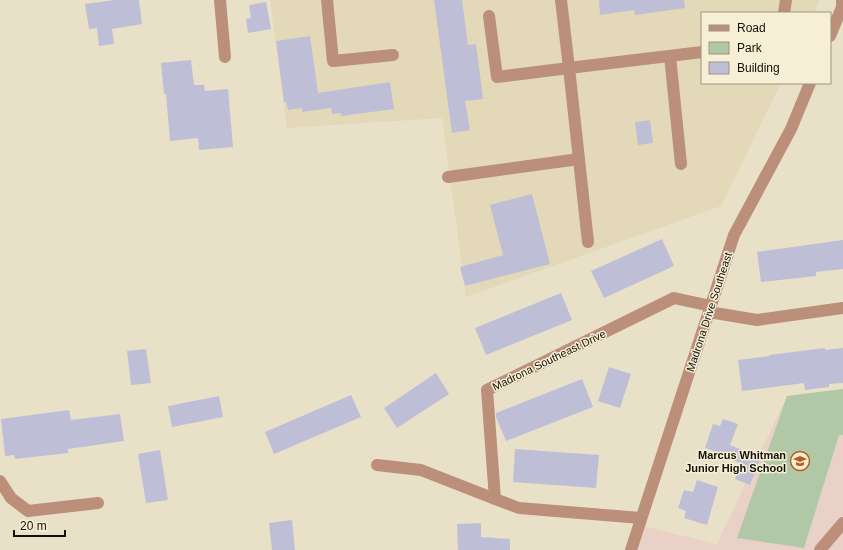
<svg xmlns="http://www.w3.org/2000/svg" width="843" height="550" font-family="Helvetica,sans-serif">
  <style>
    .built { fill: #e3d8b8 }
    .education { fill: #e9d1c7 }
    .green { fill: #b1c8a7 }
    .building { fill: #bebfd7 }
    .lines { fill: none; stroke-linecap: round; stroke-linejoin: round }
    .minor { stroke: #bc8f7b; stroke-width: 12 }
    .labels { text-anchor: middle; dominant-baseline: central; stroke-width: 3; stroke-linejoin: round; paint-order: stroke }
    .street-label { font-size: 11px; fill: #131008; stroke: #f6eed5 }
    .poi-label { font-size: 11px; font-weight: bold; fill: #131008; stroke: #f6eed5; text-anchor: end }
  </style>
  <rect width="100%" height="100%" fill="#e9e0c8"/>
  <polygon class="built" points="270,0 819,0 815,13 702,13 702,83 781,83 721,206 466,297 442,118 287,128"/>
  <polygon class="education" points="843,389 843,550 631,550 639,525 717,544 787,396"/>
  <polygon class="green" points="843,389 843,435 839,435 804,548 737,538 787,396"/>
  <g class="building">
    <polygon points="114,0 139,0 142,24 112,29 114,43 113,44 99,46 97,28 89,29 85,4"/>
    <polygon points="434,0 462,0 468,45 476,44 483,99 465,101 470,130 452,133"/>
    <polygon points="599,0 684,0 685,8 635,15 634,10 600,15"/>
    <polygon points="266,2 271,29 248,33 246,19 251,18 249,5"/>
    <polygon points="310,36 318,93 390,82 394,109 341,116 341,113 332,114 331,108 302,112 302,108 288,110 286,102 284,102 276,41"/>
    <polygon points="191,60 194,85 204,85 205,91 228,89 233,147 199,150 198,138 170,141 166,94 164,94 161,63"/>
    <polygon points="650,120 653,143 638,145 635,122"/>
    <polygon points="532,194 550,264 465,286 460,267 503,255 490,205"/>
    <polygon points="662,239 674,266 604,298 591,271"/>
    <polygon points="843,240 843,269 816,272 816,276 761,282 757,252"/>
    <polygon points="561,293 572,320 486,355 475,328"/>
    <polygon points="825,348 825,350 843,348 843,383 829,384 829,387 805,390 804,383 742,391 738,360 769,356 769,355"/>
    <polygon points="146,349 151,383 131,385 127,351"/>
    <polygon points="609,367 631,374 620,408 598,401"/>
    <polygon points="436,373 449,394 397,428 384,408"/>
    <polygon points="582,379 593,407 506,441 496,417 496,413"/>
    <polygon points="351,395 361,417 274,454 265,432"/>
    <polygon points="219,396 223,417 172,427 168,406"/>
    <polygon points="69,410 71,420 120,414 124,441 68,449 68,453 15,459 14,455 5,456 1,419"/>
    <polygon points="723,419 738,424 730,445 761,457 750,485 735,479 740,463 713,453 714,451 705,448 713,424 720,426"/>
    <polygon points="515,449 599,455 596,488 513,482"/>
    <polygon points="160,450 168,500 146,503 138,454"/>
    <polygon points="697,480 718,487 707,525 684,518 686,511 678,508 684,490 693,492"/>
    <polygon points="292,520 295,550 272,550 269,523"/>
    <polygon points="481,523 481,537 510,539 510,550 458,550 457,524"/>
  </g>
  <g class="lines">
    <g class="minor">
      <polyline points="220,0 225,57"/>
      <polyline points="327,0 333,61 393,55"/>
      <polyline points="784,13 786,0"/>
      <polyline points="489,16 497,77 569,68 561,0"/>
      <polyline points="830,36 842,7 842,0"/>
      <polyline points="670,56 681,164"/>
      <polyline points="448,177 579,159"/>
      <polyline points="588,242 569,68 702,52"/>
      <polyline points="709,312 757,320 843,308"/>
      <polyline points="377,465 421,470 495,499 519,508 641,518"/>
      <polyline points="0,481 11,498 28,511 98,503"/>
      <polyline points="495,499 487,390 674,298 711,306"/>
      <polyline points="631,550 734,235 791,129 810,83"/>
      <polyline points="820,550 843,523"/>
    </g>
  </g>
  <defs>
    <g id="school-ring" transform="scale(1)"><circle r="9.5" fill="#f6eed5" stroke="#bb5a1c" stroke-width="1.5"/><path d="M0-5L7-2L0 1L-7-2ZM-4 1L0 2.5L4 1V4Q0 6-4 4Z" fill="#bb5a1c"/></g>
  </defs>
  <g fill-rule="evenodd">
    <use href="#school-ring" x="800" y="461"/>
  </g>
  <g class="labels">
    <g class="street-label">
      <text transform="translate(709 312) rotate(-72)">Madrona Drive Southeast</text>
      <text transform="translate(549 360) rotate(-26)">Madrona Southeast Drive</text>
    </g>
    <g class="poi-label">
      <text x="786" y="455">Marcus Whitman<tspan x="786" dy="13">Junior High School</tspan></text>
    </g>
  </g>
  <rect x="701" y="12" width="130" height="72" fill="#f6eed5" stroke="#9b9583"/>
  <rect x="709" y="25" width="20" height="6" fill="#bc8f7b" stroke="#9b9583"/>
  <text x="737" y="32" font-size="12" fill="#131008">Road</text>
  <rect x="709" y="42" width="20" height="12" fill="#b1c8a7" stroke="#9b9583"/>
  <text x="737" y="52" font-size="12" fill="#131008">Park</text>
  <rect x="709" y="62" width="20" height="12" fill="#bebfd7" stroke="#9b9583"/>
  <text x="737" y="72" font-size="12" fill="#131008">Building</text>
  <path d="M14 530v6h51v-6" fill="none" stroke="#131008" stroke-width="2"/>
  <text x="20" y="530" font-size="12" fill="#131008" stroke="#f6eed5" stroke-width="3" paint-order="stroke">20 m</text>
</svg>
